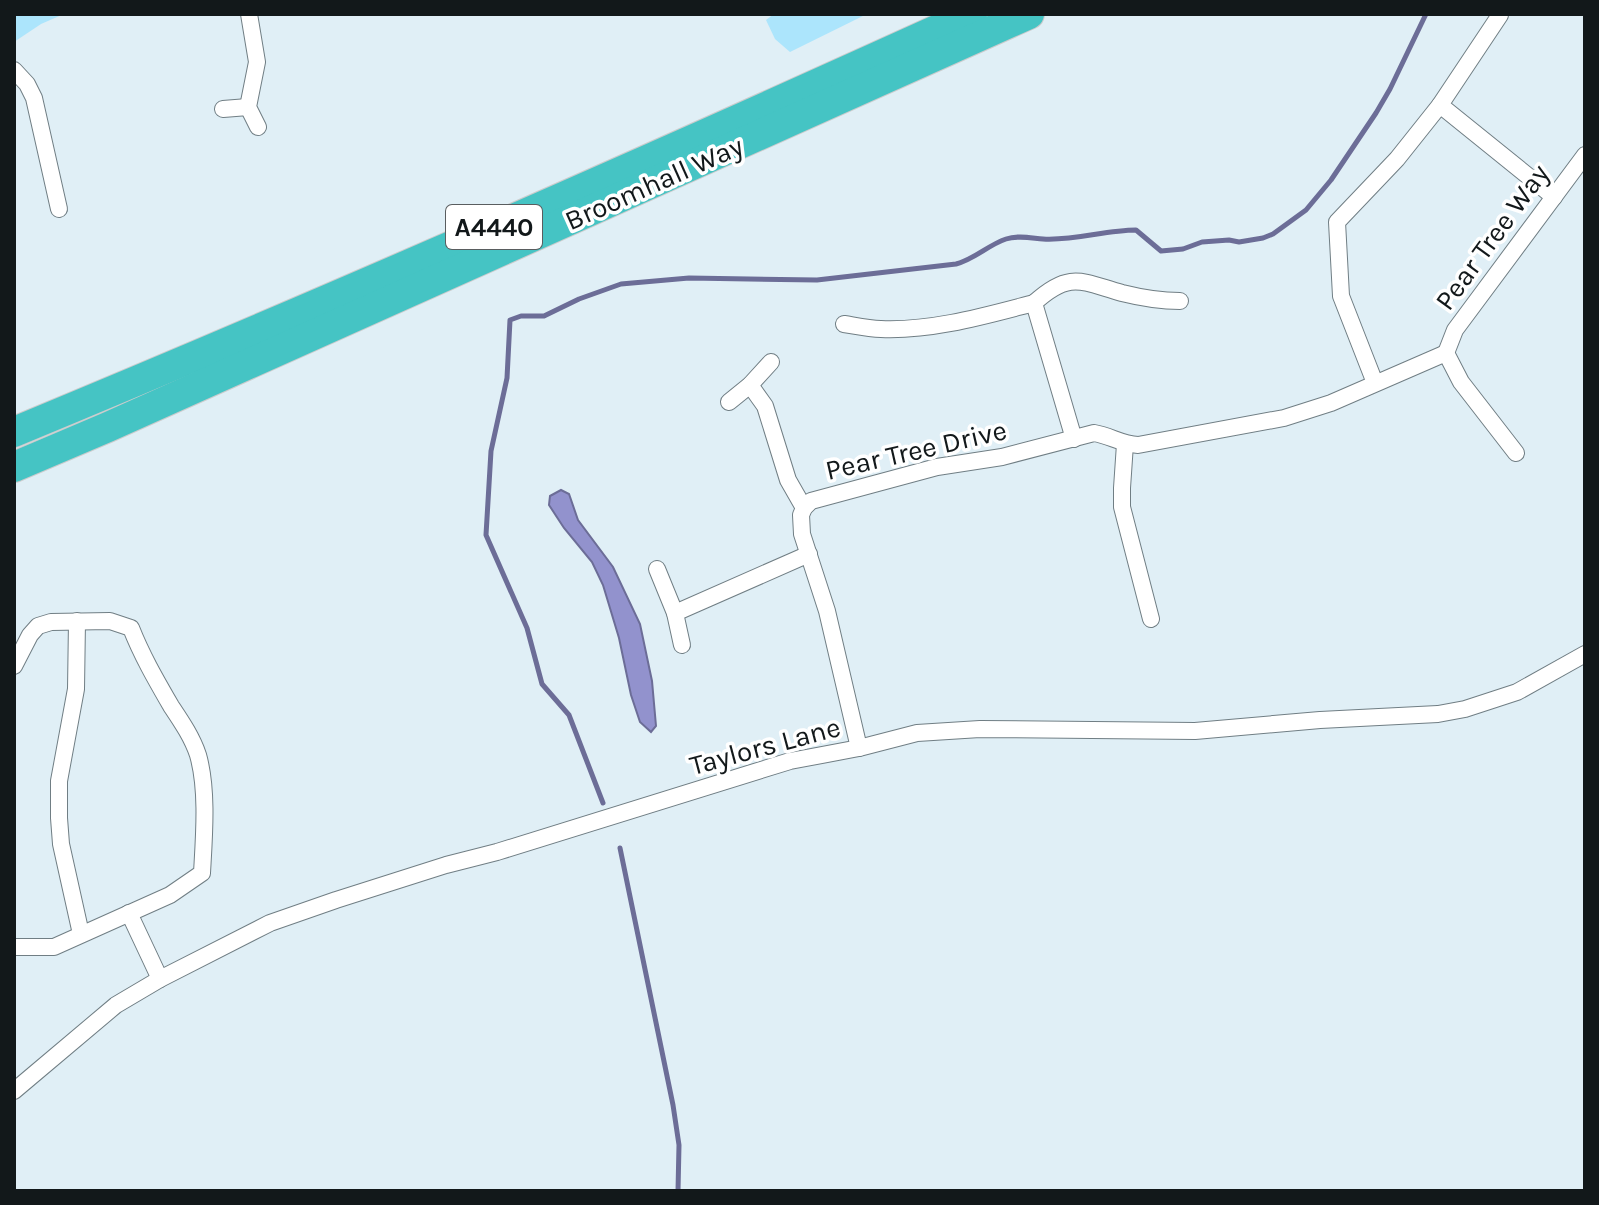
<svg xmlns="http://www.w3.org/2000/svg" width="1599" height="1205" font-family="Karla,sans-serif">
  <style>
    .green { fill: #ace5fc }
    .water { fill: #9292cd; stroke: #6c6d97; stroke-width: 2 }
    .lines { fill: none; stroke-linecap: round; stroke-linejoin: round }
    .stream { stroke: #6c6d97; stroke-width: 5 }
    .street-casing { stroke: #707e84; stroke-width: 18 }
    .highway-casing { stroke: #cbcccd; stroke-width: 32 }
    .street { stroke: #fff; stroke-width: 16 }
    .highway { stroke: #45c4c4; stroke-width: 30 }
    .labels { text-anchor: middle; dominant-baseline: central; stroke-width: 7; stroke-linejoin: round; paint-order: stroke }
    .shield { fill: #fff; stroke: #595d5f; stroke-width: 2 }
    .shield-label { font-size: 26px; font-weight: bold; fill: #12181a }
    .street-label { font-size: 28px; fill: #12181a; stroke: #fff }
  </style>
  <rect width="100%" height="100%" fill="#e0eff6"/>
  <g class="green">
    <polygon points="14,14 64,14 41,24 14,42"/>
    <polygon points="774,14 867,14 790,52 775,39 766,20"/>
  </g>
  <polygon class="water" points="561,490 569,494 578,520 613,567 640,624 652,681 656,726 651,732 640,722 631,695 619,638 603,585 592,562 564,528 549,505 550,496"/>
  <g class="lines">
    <g class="stream">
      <path d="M603,803L569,715L542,684L527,628L486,535L491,451L507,378L510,320L521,316H544L579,299L621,284L689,278L817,280L956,264C975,259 988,245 1006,239C1018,235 1031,238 1043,239C1075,241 1105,230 1136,230L1161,251L1183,249L1202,242L1229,240L1239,242L1263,238L1273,234L1306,210L1331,180L1376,113L1390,89L1426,14"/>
      <polyline points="620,848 673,1105 679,1145 678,1191"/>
    </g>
    <g class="street-casing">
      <g id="street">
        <polyline points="249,14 257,62 248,107 258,127"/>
        <polyline points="1500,15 1440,105 1554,197"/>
        <polyline points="14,70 27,84 34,98 59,209"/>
        <polyline points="223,109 248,107"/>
        <path d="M1034,303C1070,270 1082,282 1122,293C1142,298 1160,301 1180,301"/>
        <path d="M844,324C856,326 869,329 881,329C933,331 984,316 1034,303L1074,439"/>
        <polyline points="1446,353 1455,330 1585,155"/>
        <polyline points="1446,353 1461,382 1516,453"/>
        <polyline points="1375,383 1341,296 1337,222 1397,159 1440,105"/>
        <polyline points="750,385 765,406 788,480 804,508"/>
        <polyline points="729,402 750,385 771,362"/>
        <polyline points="1125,444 1122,488 1122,507 1151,619"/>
        <polyline points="657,569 675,613 682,645"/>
        <polyline points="675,613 809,554"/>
        <polyline points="77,621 76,689 59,781 59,818 61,844 81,934"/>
        <path d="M14,666L30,635L38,626L51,622L110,621L131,628C142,656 156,680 171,706C181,721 192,737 198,755C208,790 204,837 202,873L170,895L54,947H14"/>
        <path d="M859,748L827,611L802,534L801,515L804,508L811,501L937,467L1002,457L1094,433C1111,436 1121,444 1138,445L1284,418L1331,403L1446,353"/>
        <polyline points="129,913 160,979"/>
        <polyline points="14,1091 116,1005 160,979 270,923 336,900 446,865 497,852 790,761 859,748 917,733 980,729 1195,731 1320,720 1438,714 1465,709 1517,692 1585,654"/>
      </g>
    </g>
    <g class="highway-casing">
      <g id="highway">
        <path d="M14,432C336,299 655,158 972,14"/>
        <polyline points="14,467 108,427 1029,14"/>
      </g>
    </g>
    <use href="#street" class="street"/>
    <use href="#highway" class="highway"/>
  </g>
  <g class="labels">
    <rect class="shield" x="446" y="205" width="96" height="44" rx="6"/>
    <g class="shield-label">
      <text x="494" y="227">A4440</text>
    </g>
    <g class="street-label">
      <text transform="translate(654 183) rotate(-24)">Broomhall Way</text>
      <text transform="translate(1492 237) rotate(-54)">Pear Tree Way</text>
      <text transform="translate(916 450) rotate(-13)">Pear Tree Drive</text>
      <text transform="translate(765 746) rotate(-15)">Taylors Lane</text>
    </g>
  </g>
  <rect width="1599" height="1205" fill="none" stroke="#12181a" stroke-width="32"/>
</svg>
